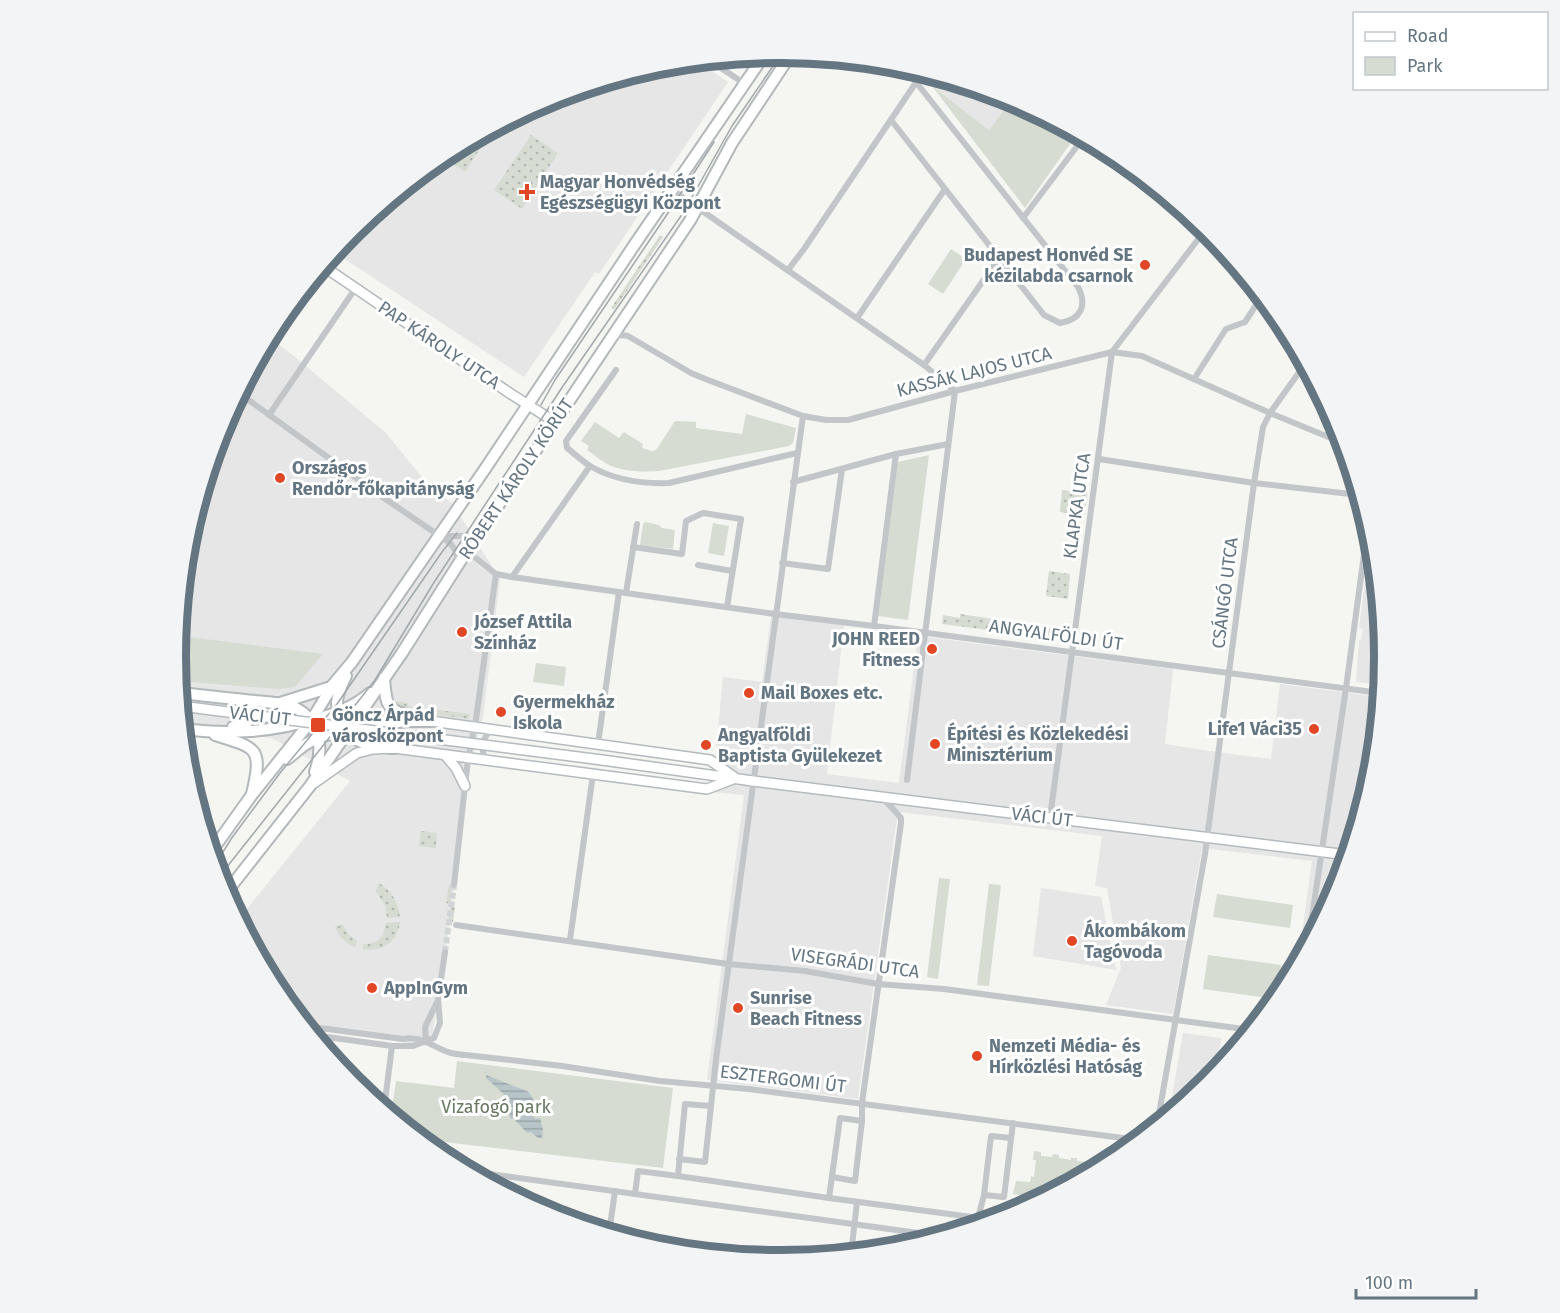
<svg xmlns="http://www.w3.org/2000/svg" width="1560" height="1313" font-family="'Fira Sans',sans-serif">
  <style>
    .built { fill: #e5e6e5 }
    .grass { fill: url(#grass-dots) }
    .park { fill: #d6dcd2 }
    .water { fill: url(#water-rules) }
    .lines { fill: none; stroke-linecap: round; stroke-linejoin: round }
    .street-tunnel { stroke: #d1d5d5; stroke-width: 6; stroke-dasharray: 6 3; stroke-linecap: butt }
    .secondary-casing { stroke: #b4babe; stroke-width: 12 }
    .primary-casing { stroke: #b3b8bb; stroke-width: 14 }
    .street { stroke: #c2c6c9; stroke-width: 6 }
    .secondary { stroke: #fff; stroke-width: 9 }
    .primary { stroke: #fff; stroke-width: 10 }
    .tram { stroke: #a1a8ac; stroke-width: 1.5 }
    .secondary-bridge-casing { stroke: #b4babe; stroke-width: 12; stroke-linecap: butt }
    .secondary-bridge { stroke: #fff; stroke-width: 9 }
    .poi-dot { fill: #e14625; stroke: #fff; stroke-width: 2 }
    .labels { text-anchor: middle; dominant-baseline: central; stroke-width: 6; stroke-linejoin: round; paint-order: stroke }
    .poi-label { font-size: 18px; font-weight: bold; fill: #647682; stroke: #fff; text-anchor: start }
    .street-label { font-size: 18px; fill: #647682; stroke: #fff }
    .park-label { font-size: 18px; fill: #697963; stroke: #fff }
    .rim { fill: none; stroke: #647682; stroke-width: 8 }
  </style>
  <defs>
    <pattern id="grass-dots" width="8" height="8" patternUnits="userSpaceOnUse" patternTransform="scale(1.5)"><rect width="8" height="8" fill="#d6dcd2"/><path d="M2 2h.1M6 6h.1" fill="none" stroke="#b1b7b0" stroke-width="1.8" stroke-linecap="round"/></pattern>
    <pattern id="water-rules" width="6" height="5" patternUnits="userSpaceOnUse" patternTransform="scale(1.5)"><rect width="6" height="5" fill="#b8c5c8"/><path d="M0 2.5h6" fill="none" stroke="#99a5a8"/></pattern>
  </defs>
  <rect width="100%" height="100%" fill="#f5f5f1"/>
  <g class="built">
    <polygon points="697,61 728,82 599,274 595,272 524,377 334,252 353,229 445,154 549,98 662,64"/>
    <polygon points="939,76 1012,99 989,130 932,86"/>
    <polygon points="269,337 295,357 386,433 429,486 452,503 500,579 483,717 471,761 441,986 430,1046 308,1029 278,992 239,919 350,781 271,738 183,727 176,656 188,538 222,425"/>
    <polygon points="1365,582 1377,583 1384,657 1381,685 1356,682 1359,640 1361,640 1363,629 1359,628"/>
    <polygon points="771,616 844,625 827,774 899,783 918,636 1173,669 1165,744 1223,753 1271,759 1280,684 1380,697 1372,775 1338,888 1298,962 1312,861 1202,848 1173,1014 1106,1005 1121,968 1107,888 1095,886 1102,836 899,812 896,825 858,1099 707,1080 744,795 712,792 723,677 762,682"/>
    <polygon points="1041,888 1101,897 1116,970 1033,956"/>
    <polygon points="1183,1033 1221,1038 1219,1055 1222,1056 1222,1058 1228,1059 1207,1084 1173,1112 1174,1097 1172,1097"/>
  </g>
  <g class="grass">
    <polygon points="483,133 488,136 465,172 453,164 467,142"/>
    <polygon points="531,135 558,153 522,209 494,190"/>
    <polygon points="660,235 663,237 614,310 611,308"/>
    <polygon points="1062,490 1087,493 1085,515 1060,512"/>
    <polygon points="1049,571 1070,574 1068,599 1046,596"/>
    <polygon points="960,614 1065,630 1063,640 942,624 943,615 960,618"/>
    <polygon points="395,701 408,703 408,706 470,714 469,719 394,709"/>
    <polygon points="421,831 437,833 436,848 419,846"/>
    <path d="M379,883C392,891 398,902 400,917L387,918L385,906L376,891Z"/>
    <polygon points="449,884 452,885 450,901 455,907 453,922 448,921 451,904 446,903"/>
    <path d="M400,922C398,942 382,953 362,949L364,944C378,945 384,936 386,923Z"/>
    <path d="M343,924L348,934L357,941L355,947C345,943 339,937 335,927Z"/>
  </g>
  <g class="park">
    <polygon points="932,86 989,130 1012,99 1077,134 1025,208"/>
    <polygon points="951,249 966,259 943,294 928,284"/>
    <path d="M746,414L796,428L793,443L789,446L659,471C642,472 623,472 607,464C600,460 593,454 587,450L589,446L581,441L595,422L619,438L624,432L643,444L642,448L652,451L656,450L675,421L696,422V428L742,434Z"/>
    <polygon points="929,455 908,620 878,616 898,462"/>
    <polygon points="645,522 659,525 662,528 675,530 673,549 640,545 643,524"/>
    <polygon points="713,523 729,526 724,556 708,553"/>
    <polygon points="181,636 323,654 295,687 278,689 178,681 177,668"/>
    <polygon points="536,663 566,667 564,686 533,682"/>
    <polygon points="939,878 950,879 938,979 927,977"/>
    <polygon points="989,884 1001,885 989,986 977,985"/>
    <polygon points="1217,894 1293,905 1290,928 1213,917"/>
    <polygon points="1208,955 1281,965 1276,999 1203,989"/>
    <polygon points="457,1061 673,1088 663,1168 444,1142 442,1153 436,1152 391,1115 396,1081 454,1088"/>
    <polygon points="1034,1151 1041,1152 1041,1156 1052,1157 1053,1154 1059,1155 1059,1158 1071,1160 1071,1158 1077,1158 1077,1161 1089,1162 1089,1160 1094,1161 1094,1163 1105,1164 1040,1199 1035,1199 1034,1201 1026,1200 1027,1196 1013,1194 1016,1181 1030,1182 1031,1176 1034,1177 1036,1160 1033,1160"/>
  </g>
  <polygon class="water" points="486,1075 529,1092 534,1101 529,1103 535,1119 540,1118 543,1129 542,1138 538,1138 531,1132 527,1133 514,1119 510,1118 506,1096 486,1078"/>
  <g class="lines">
    <polyline class="street-tunnel" points="445,952 454,885"/>
    <g class="secondary-casing">
      <g id="secondary">
        <polyline points="323,266 511,394 555,422"/>
        <polyline points="431,721 710,760 734,777"/>
        <polyline points="446,756 456,768 465,786"/>
        <polyline points="602,760 753,781 1348,855"/>
        <polyline points="314,783 357,753 373,749 394,748 707,789 733,779"/>
      </g>
    </g>
    <g class="primary-casing">
      <g id="primary">
        <path d="M346,676C342,684 337,693 337,703C337,716 349,736 361,742C370,746 384,747 394,748"/>
        <path d="M384,678C386,706 386,710 413,717"/>
        <path d="M180,693C201,695 223,698 245,700C259,702 288,702 299,710C321,724 323,750 315,772"/>
        <polyline points="277,704 331,687 352,662 485,469 635,244 765,54"/>
        <polyline points="233,727 245,725 251,717 249,705 240,701"/>
        <path d="M183,729C231,735 270,732 316,719C336,714 354,707 370,693"/>
        <path d="M215,735C257,748 263,747 252,794"/>
        <polyline points="287,759 303,746 318,737 349,730 404,721 431,721"/>
        <polyline points="211,852 251,796 311,721 333,685"/>
        <polyline points="225,894 310,786 402,653 459,563 555,422 691,219 732,143 791,54"/>
      </g>
    </g>
    <g class="street">
      <polyline points="709,60 745,84"/>
      <path d="M891,120L1044,315L1060,323C1080,320 1088,306 1078,287L916,82"/>
      <polyline points="672,190 924,365 955,391 907,780"/>
      <polyline points="1023,218 1084,137"/>
      <polyline points="788,270 804,249 923,72"/>
      <polyline points="857,318 945,189"/>
      <polyline points="613,337 621,335 628,336 691,373 708,380 803,416 826,420 848,420 955,391 1112,352 1142,356 1270,413 1343,443"/>
      <polyline points="924,365 999,258"/>
      <path d="M616,370L566,441L567,448C575,454 582,461 590,466C614,480 641,484 669,483L797,453"/>
      <polyline points="1194,379 1226,329 1245,322 1262,296"/>
      <polyline points="239,393 384,498 450,543 455,550 459,562"/>
      <polyline points="269,415 355,289"/>
      <polyline points="1099,459 1254,483 1359,495"/>
      <polyline points="793,482 896,454 948,444"/>
      <polyline points="440,536 465,536 480,532"/>
      <polyline points="633,547 682,554 686,521 703,513 741,519 727,607"/>
      <polyline points="467,551 496,574 512,577 775,614 874,626 1380,693"/>
      <polyline points="782,563 828,569 842,469"/>
      <polyline points="698,565 732,571"/>
      <polyline points="512,577 590,466"/>
      <polyline points="626,593 637,524"/>
      <polyline points="874,626 896,454"/>
      <polyline points="598,744 619,592"/>
      <path d="M487,761C480,749 481,740 491,730"/>
      <polyline points="1050,818 1112,352 1206,229"/>
      <polyline points="454,885 468,759 476,719 496,574"/>
      <polyline points="456,925 728,964 805,971 878,984 944,989 1251,1030"/>
      <polyline points="570,940 593,774"/>
      <polyline points="1308,944 1346,688 1368,525"/>
      <path d="M305,1026L403,1039C421,1035 434,1048 451,1053C456,1054 461,1055 466,1055L562,1066L660,1081L749,1089L1138,1140"/>
      <polyline points="313,1035 392,1046 413,1046 434,1038 440,1023 438,1000 445,952"/>
      <polyline points="426,1041 425,1027 438,1000"/>
      <polyline points="384,1109 392,1046"/>
      <polyline points="1157,1125 1205,854 1254,483 1263,427 1270,413 1305,364"/>
      <polyline points="679,1159 705,1162 716,1059 803,416"/>
      <polyline points="468,1171 940,1236"/>
      <polyline points="678,1176 685,1104 711,1106"/>
      <polyline points="832,1177 855,1181 862,1121 862,1103 901,823 901,818 883,798"/>
      <polyline points="635,1194 638,1171 678,1176 829,1198 994,1220"/>
      <polyline points="984,1195 1004,1197 1013,1123"/>
      <polyline points="829,1198 840,1118 862,1121"/>
      <polyline points="978,1218 984,1195 991,1136 1011,1138"/>
      <polyline points="609,1233 615,1191"/>
      <polyline points="851,1254 857,1202"/>
    </g>
    <use href="#secondary" class="secondary"/>
    <use href="#primary" class="primary"/>
    <g class="tram">
      <polyline points="541,405 555,380 666,216 714,142"/>
      <polyline points="215,865 231,839 280,773 337,704 442,552 457,533"/>
      <polyline points="219,877 375,680 433,584 563,386 683,213 732,126 782,53"/>
    </g>
    <g class="secondary-bridge-casing">
      <polyline id="secondary-bridge" points="181,706 602,760"/>
    </g>
    <use href="#secondary-bridge" class="secondary-bridge"/>
  </g>
  <g class="poi-dot">
    <path d="M524 183h6v6h6v6h-6v6h-6v-6h-6v-6h6z"/>
    <circle cx="1145" cy="265" r="6"/>
    <circle cx="280" cy="478" r="6"/>
    <circle cx="462" cy="632" r="6"/>
    <circle cx="932" cy="649" r="6"/>
    <circle cx="749" cy="693" r="6"/>
    <circle cx="501" cy="712" r="6"/>
    <rect x="310" y="717" width="16" height="16" rx="3"/>
    <circle cx="1314" cy="729" r="6"/>
    <circle cx="935" cy="744" r="6"/>
    <circle cx="706" cy="745" r="6"/>
    <circle cx="1072" cy="941" r="6"/>
    <circle cx="372" cy="988" r="6"/>
    <circle cx="738" cy="1008" r="6"/>
    <circle cx="977" cy="1056" r="6"/>
  </g>
  <g class="labels">
    <g class="poi-label">
      <text x="540" y="182">Magyar Honvédség<tspan x="540" dy="21">Egészségügyi Központ</tspan></text>
      <text x="1133" y="255" text-anchor="end">Budapest Honvéd SE<tspan x="1133" dy="21">kézilabda csarnok</tspan></text>
      <text x="292" y="468">Országos<tspan x="292" dy="21">Rendőr-főkapitányság</tspan></text>
      <text x="474" y="622">József Attila<tspan x="474" dy="21">Színház</tspan></text>
      <text x="920" y="639" text-anchor="end">JOHN REED<tspan x="920" dy="21">Fitness</tspan></text>
      <text x="761" y="693">Mail Boxes etc.</text>
      <text x="513" y="702">Gyermekház<tspan x="513" dy="21">Iskola</tspan></text>
      <text x="332" y="715">Göncz Árpád<tspan x="332" dy="21">városközpont</tspan></text>
      <text x="1302" y="729" text-anchor="end">Life1 Váci35</text>
      <text x="947" y="734">Építési és Közlekedési<tspan x="947" dy="21">Minisztérium</tspan></text>
      <text x="718" y="735">Angyalföldi<tspan x="718" dy="21">Baptista Gyülekezet</tspan></text>
      <text x="1084" y="931">Ákombákom<tspan x="1084" dy="21">Tagóvoda</tspan></text>
      <text x="384" y="988">AppInGym</text>
      <text x="750" y="998">Sunrise<tspan x="750" dy="21">Beach Fitness</tspan></text>
      <text x="989" y="1046">Nemzeti Média- és<tspan x="989" dy="21">Hírközlési Hatóság</tspan></text>
    </g>
    <g class="street-label">
      <text transform="translate(439 345) rotate(34)">PAP KÁROLY UTCA</text>
      <text transform="translate(974 372) rotate(-14)">KASSÁK LAJOS UTCA</text>
      <text transform="translate(516 479) rotate(-56)">RÓBERT KÁROLY KÖRÚT</text>
      <text transform="translate(1077 506) rotate(-82)">KLAPKA UTCA</text>
      <text transform="translate(1225 593) rotate(-83)">CSÁNGÓ UTCA</text>
      <text transform="translate(1056 635) rotate(8)">ANGYALFÖLDI ÚT</text>
      <text transform="translate(260 716) rotate(7)">VÁCI ÚT</text>
      <text transform="translate(1042 817) rotate(7)">VÁCI ÚT</text>
      <text transform="translate(855 963) rotate(8)">VISEGRÁDI UTCA</text>
      <text transform="translate(783 1079) rotate(7)">ESZTERGOMI ÚT</text>
    </g>
    <g class="park-label">
      <text x="496" y="1107">Vizafogó park</text>
    </g>
  </g>
  <path d="M0 0H1560V1313H0ZM779 63H781A593 593 0 0 1 1374 656V657A593 593 0 0 1 781 1250H779A593 593 0 0 1 186 657V656A593 593 0 0 1 779 63Z" fill="#f3f4f5" fill-rule="evenodd"/>
  <path class="rim" d="M779 63H781A593 593 0 0 1 1374 656V657A593 593 0 0 1 781 1250H779A593 593 0 0 1 186 657V656A593 593 0 0 1 779 63Z"/>
  <rect x="1353" y="12" width="195" height="78" fill="#ffffff" stroke="#c1c8cd" stroke-width="1.5"/>
  <rect x="1365" y="32" width="30" height="9" fill="#ffffff" stroke="#c1c8cd" stroke-width="1.5"/>
  <text x="1407" y="42" font-size="18" fill="#647682">Road</text>
  <rect x="1365" y="57" width="30" height="18" fill="#d6dcd2" stroke="#c1c8cd" stroke-width="1.5"/>
  <text x="1407" y="72" font-size="18" fill="#647682">Park</text>
  <path d="M1356 1289v9h120v-9" fill="none" stroke="#647682" stroke-width="3"/>
  <text x="1365" y="1289" font-size="18" fill="#647682" stroke="#ffffff" stroke-width="4.5" paint-order="stroke">100 m</text>
</svg>
